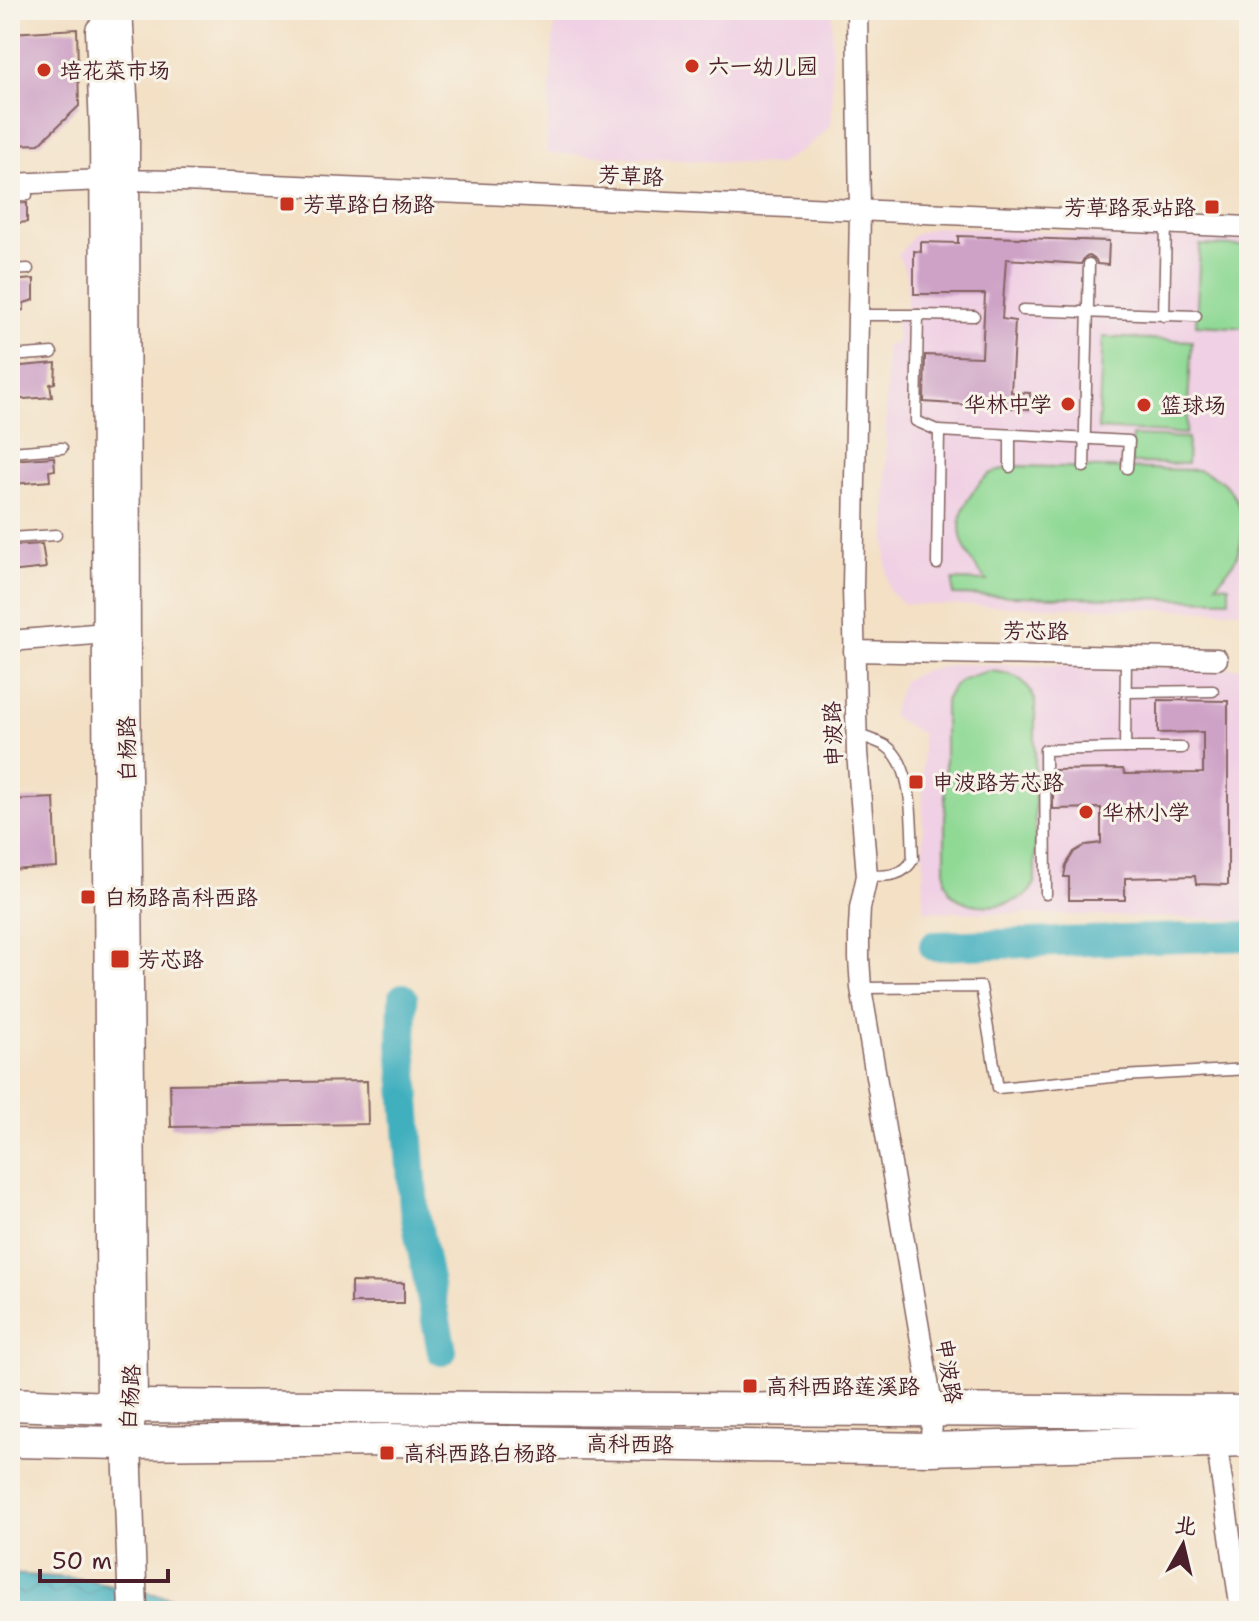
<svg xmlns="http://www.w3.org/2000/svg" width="1259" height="1621" font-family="'Shantell Sans','LXGW WenKai TC',sans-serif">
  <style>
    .built { fill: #f0d0e4 }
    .pitch { fill: #90d995; stroke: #6d7c60; stroke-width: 2 }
    .water { fill: url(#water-waves); stroke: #466774; stroke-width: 2 }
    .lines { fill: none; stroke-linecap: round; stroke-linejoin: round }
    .river { stroke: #41afbe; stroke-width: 30 }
    .building { fill: #cda2c6 }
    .lane-casing { stroke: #856361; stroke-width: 13 }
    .street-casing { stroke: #856361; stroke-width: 23 }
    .secondary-casing { stroke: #856361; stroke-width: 31 }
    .primary-casing { stroke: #856361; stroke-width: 35 }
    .lane { stroke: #fff; stroke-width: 10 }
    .street { stroke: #fff; stroke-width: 20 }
    .secondary { stroke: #fff; stroke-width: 28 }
    .primary { stroke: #fff; stroke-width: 32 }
    .poi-dot { fill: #c8321e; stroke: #f7f3e8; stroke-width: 3 }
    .labels { text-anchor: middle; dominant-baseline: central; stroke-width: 6; stroke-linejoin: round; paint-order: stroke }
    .poi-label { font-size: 22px; fill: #4a1f2b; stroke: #f7f3e8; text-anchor: start }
    .street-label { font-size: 22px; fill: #4a1f2b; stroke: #f7f3e8 }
  </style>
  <defs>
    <pattern id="water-waves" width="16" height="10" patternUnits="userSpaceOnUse" patternTransform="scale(2)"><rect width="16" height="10" fill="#41afbe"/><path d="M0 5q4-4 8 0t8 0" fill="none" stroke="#388e9b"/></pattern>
  </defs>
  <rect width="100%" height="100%" fill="#f7f3e8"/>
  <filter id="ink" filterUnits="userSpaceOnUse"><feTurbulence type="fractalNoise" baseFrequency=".0125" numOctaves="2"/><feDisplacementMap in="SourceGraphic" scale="16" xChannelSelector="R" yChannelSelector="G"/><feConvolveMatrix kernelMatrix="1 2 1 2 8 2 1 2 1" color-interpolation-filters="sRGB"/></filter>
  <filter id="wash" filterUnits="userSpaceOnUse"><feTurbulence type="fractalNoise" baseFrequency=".006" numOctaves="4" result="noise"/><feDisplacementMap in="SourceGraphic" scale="32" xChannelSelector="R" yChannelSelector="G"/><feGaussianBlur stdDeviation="1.8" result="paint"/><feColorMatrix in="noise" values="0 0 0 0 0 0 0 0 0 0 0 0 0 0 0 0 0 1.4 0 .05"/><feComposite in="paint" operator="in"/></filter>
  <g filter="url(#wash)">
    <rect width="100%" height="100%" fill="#f3e0c5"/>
    <g class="built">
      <polygon points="555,10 832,10 832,122 822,134 803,150 777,165 546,153"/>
      <polygon points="936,227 1249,240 1249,462 1240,611 905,604 889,591 886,565 886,347 897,342 896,316 907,314 907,275 898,256 914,235"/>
      <polygon points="956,664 1249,668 1249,920 924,911 922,734 891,716 903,681 925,670"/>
    </g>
    <g class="pitch">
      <polygon points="1200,245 1249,246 1249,328 1196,325"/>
      <polygon points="1103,337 1192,341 1186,434 1098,429"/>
      <polygon points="1132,436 1188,438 1187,464 1131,463"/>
      <path d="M1014,466L1198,470C1205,473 1215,476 1221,481C1244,499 1247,533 1236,558C1231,568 1223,576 1216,584L1229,585V600L953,595V580L987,581C963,553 948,525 973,492C977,486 983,479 990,474C997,470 1006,468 1014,466Z"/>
      <path d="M990,671C1014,673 1025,677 1035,700V883C1033,886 1031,890 1028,893C1010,909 966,911 950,892C948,888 947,884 945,880V701C954,679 968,676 990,671Z"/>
    </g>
    <polygon class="water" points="10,1574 84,1579 173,1598 222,1611 10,1611"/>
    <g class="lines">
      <g class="river">
        <polyline points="934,946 1249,936"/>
        <polyline points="403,998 402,1044 414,1209 442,1351"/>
      </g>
    </g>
    <g id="blocks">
      <g class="building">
        <polygon points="77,29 79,106 39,144 10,145 10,33"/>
        <polygon points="27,203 27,222 10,224 10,204"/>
        <polygon points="958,236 1109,241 1108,265 1097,264 1096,260 1090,256 1085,257 1081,264 1006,259 1002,319 1015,321 1011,392 1030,393 1029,409 924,402 925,355 982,357 985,294 914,294 914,251 921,252 921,242 958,243"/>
        <polygon points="34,279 34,300 24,303 24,310 10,311 10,281"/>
        <polygon points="56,363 55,383 50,384 52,397 10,400 10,367"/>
        <polygon points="54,457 55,470 49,471 50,481 13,484 12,474 10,474 10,460"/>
        <polygon points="42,544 46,568 10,572 10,546"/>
        <polygon points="1158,700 1228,701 1228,885 1196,884 1195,876 1125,878 1125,900 1069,900 1069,877 1064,877 1066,865 1074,852 1086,845 1101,843 1101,808 1053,809 1053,770 1123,769 1125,774 1203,773 1203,732 1158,733"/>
        <polygon points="54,798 57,867 10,870 10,800"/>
        <polygon points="367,1081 368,1124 171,1127 170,1084"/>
        <polygon points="351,1282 404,1283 404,1303 351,1303"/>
      </g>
    </g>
  </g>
  <g filter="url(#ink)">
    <use href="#blocks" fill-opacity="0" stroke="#856361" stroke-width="2"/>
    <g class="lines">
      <g class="lane-casing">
        <g id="lane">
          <polyline points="10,196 27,195"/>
          <polyline points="10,270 28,269"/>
          <polyline points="1023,310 1196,316"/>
          <polyline points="858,315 918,315 916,421 939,431 937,564"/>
          <polyline points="918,315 974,316"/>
          <polyline points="1164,316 1166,222"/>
          <polyline points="10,356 52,353"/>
          <polyline points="939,431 1129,441 1127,468"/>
          <polyline points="10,452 62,448"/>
          <polyline points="1010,467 1010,435"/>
          <polyline points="1084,467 1089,264"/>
          <polyline points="10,538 56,535"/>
          <polyline points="1126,657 1125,748 1182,748"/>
          <polyline points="1126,692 1213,691"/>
          <path d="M857,734C866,738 877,741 886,746C915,765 911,828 913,859C904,877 886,876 867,876"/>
          <polyline points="1046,894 1045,750 1125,748"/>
          <polyline points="861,988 981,987 998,1088 1122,1076 1249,1069"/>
        </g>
      </g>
      <g class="street-casing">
        <g id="street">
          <polyline points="857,10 860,211 853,587 857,752 867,876 860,908 859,928 859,958 861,988 933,1411 930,1449"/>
          <polyline points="10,184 104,180 183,181 1249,227"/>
          <polyline points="10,641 118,632"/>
          <polyline points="854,651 1217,659"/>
          <polyline points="1216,1440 1241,1611"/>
        </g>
      </g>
      <g class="secondary-casing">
        <g id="secondary">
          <polyline points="118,10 125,129 126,671 133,1406 127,1443 133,1611"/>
          <polyline points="100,31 104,129 111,1408 120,1428"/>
        </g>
      </g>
      <g class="primary-casing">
        <g id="primary">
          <polyline points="10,1404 111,1408 133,1406 1249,1412"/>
          <polyline points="10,1441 127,1443 386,1440 930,1449 1249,1440"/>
        </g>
      </g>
      <use href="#lane" class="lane"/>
      <use href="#street" class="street"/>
      <use href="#secondary" class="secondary"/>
      <use href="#primary" class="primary"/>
    </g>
  </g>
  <g class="poi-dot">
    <circle cx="692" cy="66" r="8"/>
    <circle cx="44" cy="70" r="8"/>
    <rect x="279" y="196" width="16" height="16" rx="4"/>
    <rect x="1204" y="199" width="16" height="16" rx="4"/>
    <circle cx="1068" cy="404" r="8"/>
    <circle cx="1144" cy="405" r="8"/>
    <rect x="908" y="774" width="16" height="16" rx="4"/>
    <circle cx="1086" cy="812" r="8"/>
    <rect x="80" y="889" width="16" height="16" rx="4"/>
    <rect x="110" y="949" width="20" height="20" rx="4"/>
    <rect x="742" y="1378" width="16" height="16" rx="4"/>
    <rect x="379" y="1445" width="16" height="16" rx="4"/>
  </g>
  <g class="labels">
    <g class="poi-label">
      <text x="708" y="66">六一幼儿园</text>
      <text x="60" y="70">培花菜市场</text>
      <text x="303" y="204">芳草路白杨路</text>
      <text x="1196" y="207" text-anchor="end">芳草路泵站路</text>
      <text x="1052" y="404" text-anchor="end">华林中学</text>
      <text x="1160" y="405">篮球场</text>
      <text x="932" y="782">申波路芳芯路</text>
      <text x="1102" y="812">华林小学</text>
      <text x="104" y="897">白杨路高科西路</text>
      <text x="138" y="959">芳芯路</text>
      <text x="766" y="1386">高科西路莲溪路</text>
      <text x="403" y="1453">高科西路白杨路</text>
    </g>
    <g class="street-label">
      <text transform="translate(631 176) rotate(3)">芳草路</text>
      <text transform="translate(1036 631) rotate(1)">芳芯路</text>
      <text transform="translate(833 734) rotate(-92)">申波路</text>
      <text transform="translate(127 749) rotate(-91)">白杨路</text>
      <text transform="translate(949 1371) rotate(81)">申波路</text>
      <text transform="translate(130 1397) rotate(-86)">白杨路</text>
      <text transform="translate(630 1444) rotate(1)">高科西路</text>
    </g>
  </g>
  <rect width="1259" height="1621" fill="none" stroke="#f7f3e8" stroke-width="40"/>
  <g transform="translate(1183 1545) rotate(8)" stroke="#f7f3e8" stroke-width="6" paint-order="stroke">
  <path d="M0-6L14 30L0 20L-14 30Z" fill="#4a1f2b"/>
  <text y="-12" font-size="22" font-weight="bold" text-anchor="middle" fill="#4a1f2b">北</text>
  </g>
  <path d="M40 1569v12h128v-12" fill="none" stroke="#4a1f2b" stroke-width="4"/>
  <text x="52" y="1569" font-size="24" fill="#4a1f2b" stroke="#f7f3e8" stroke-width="6" paint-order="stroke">50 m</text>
</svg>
